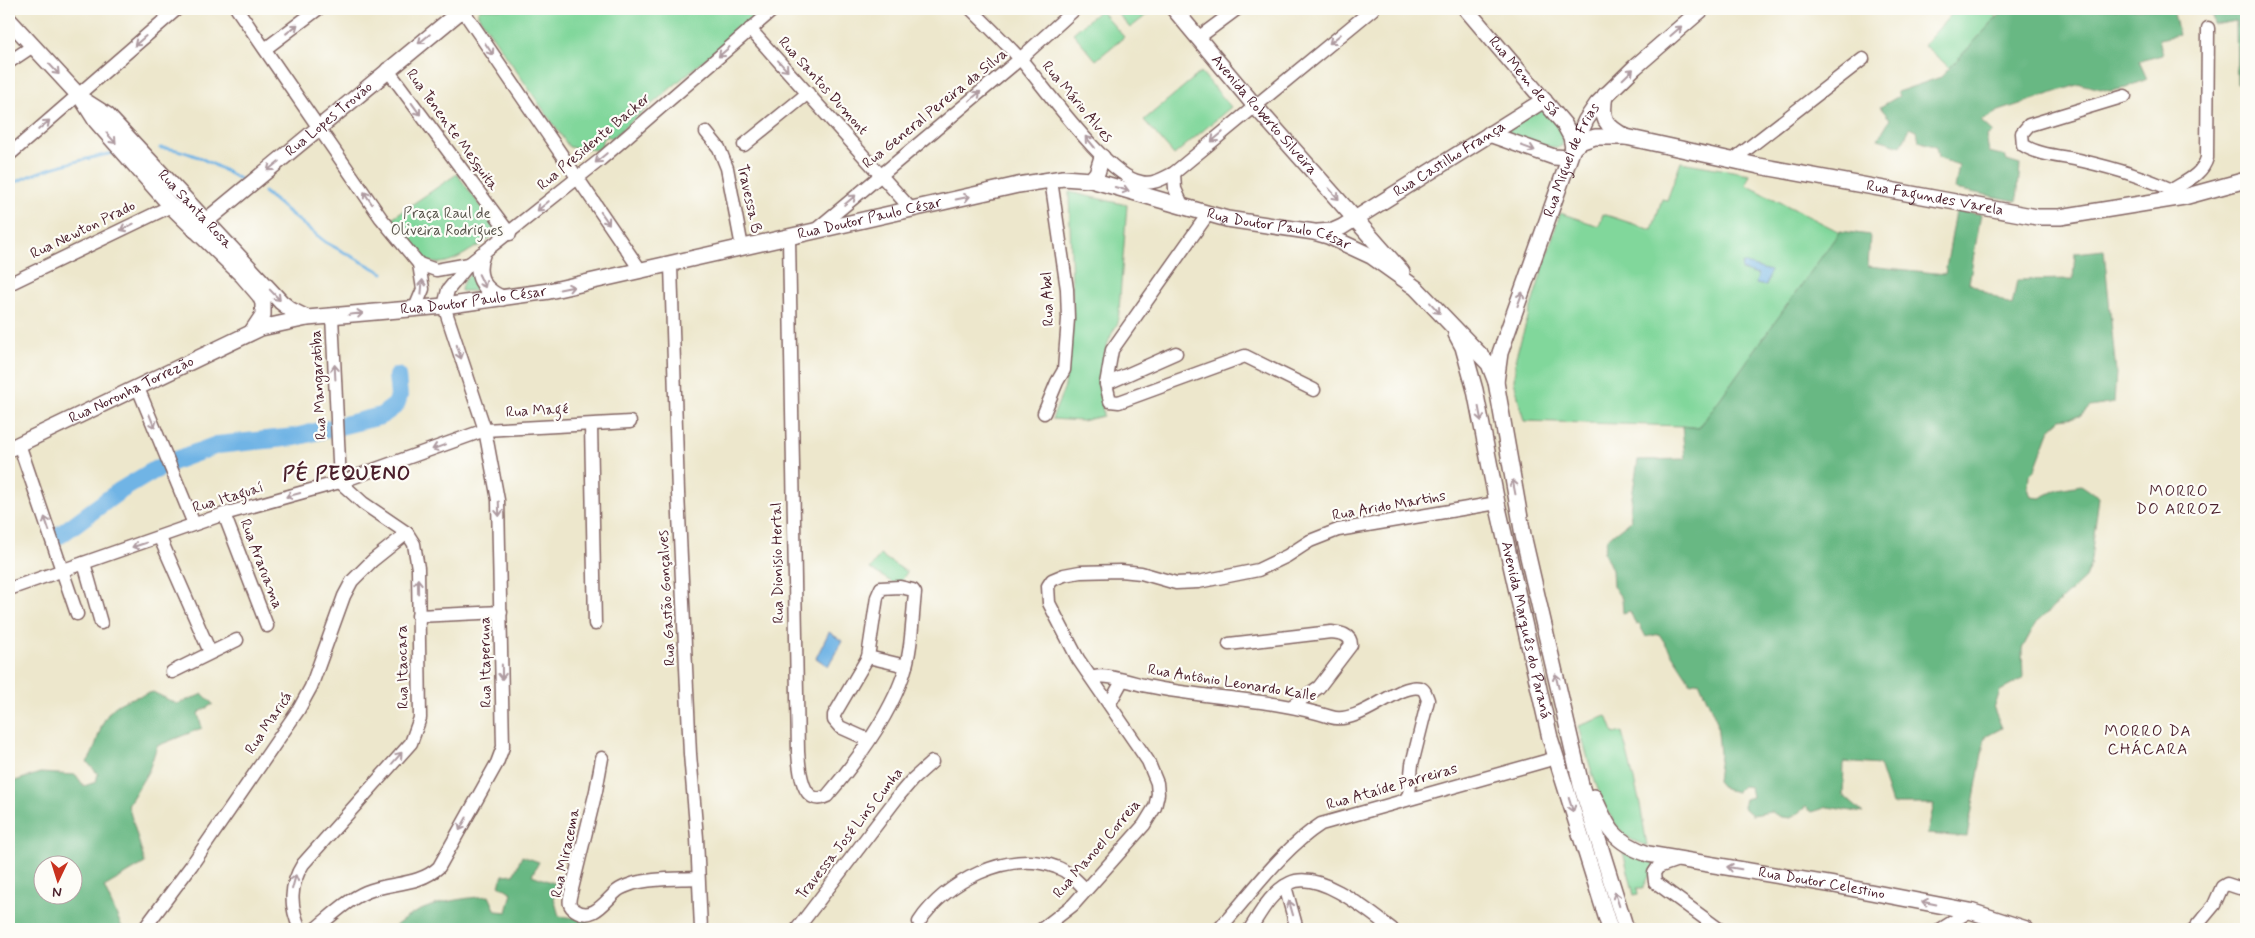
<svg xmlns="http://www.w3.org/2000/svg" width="2255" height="938" font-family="Mynerve,sans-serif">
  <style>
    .green { fill: #81d79b; stroke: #667b63 }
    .forest { fill: #68b883; stroke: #596c57; fill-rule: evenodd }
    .water { fill: #6fb4e5; stroke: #5c6a88 }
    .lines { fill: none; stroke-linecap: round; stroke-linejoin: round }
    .stream { stroke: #6fb4e5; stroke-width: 3 }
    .river { stroke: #6fb4e5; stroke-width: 18 }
    .minor-casing { stroke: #836563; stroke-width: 15 }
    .major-casing { stroke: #836563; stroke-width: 18 }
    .minor { stroke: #fff; stroke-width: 12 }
    .major { stroke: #fff; stroke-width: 15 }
    .oneway { stroke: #ae9aa0 }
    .labels { text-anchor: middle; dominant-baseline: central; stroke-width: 4.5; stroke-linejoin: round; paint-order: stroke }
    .street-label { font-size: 15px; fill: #4a1f2b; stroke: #fdfcf7 }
    .park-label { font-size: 15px; fill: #5a564d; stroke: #fdfcf7 }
    .neighbourhood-label { font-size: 16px; letter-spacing: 1px; fill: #4a1f2b; stroke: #fdfcf7 }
    .district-label { font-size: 20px; font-weight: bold; letter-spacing: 1px; fill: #4a1f2b; stroke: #fdfcf7 }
  </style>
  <rect width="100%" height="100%" fill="#fdfcf7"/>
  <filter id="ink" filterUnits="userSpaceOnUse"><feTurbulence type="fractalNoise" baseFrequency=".02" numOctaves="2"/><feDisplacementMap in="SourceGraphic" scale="10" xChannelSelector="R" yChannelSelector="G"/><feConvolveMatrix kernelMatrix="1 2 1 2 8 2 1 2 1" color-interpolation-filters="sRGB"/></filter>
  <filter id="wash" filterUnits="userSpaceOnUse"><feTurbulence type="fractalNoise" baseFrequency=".0096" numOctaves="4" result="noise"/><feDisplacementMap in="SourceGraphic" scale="20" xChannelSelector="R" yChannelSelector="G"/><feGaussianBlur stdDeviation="1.12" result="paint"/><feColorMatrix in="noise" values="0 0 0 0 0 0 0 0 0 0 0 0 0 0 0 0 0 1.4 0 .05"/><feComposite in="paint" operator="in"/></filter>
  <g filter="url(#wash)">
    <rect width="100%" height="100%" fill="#ede7cc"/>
    <g class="green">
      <polygon points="481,9 764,9 612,138 607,136 602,140 602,146 596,150 569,147 478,15 478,11"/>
      <polygon points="1114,9 1144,9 1148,14 1130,28"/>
      <polygon points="1956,9 1988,9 1997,17 1950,68 1924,45"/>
      <polygon points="1100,10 1124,37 1096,60 1073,33"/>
      <polygon points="1201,72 1231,107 1174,155 1144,120"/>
      <path d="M1538,110H1544C1552,120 1567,132 1562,146C1551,151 1518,138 1508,132L1509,129Z"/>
      <polygon points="1681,162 1750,174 1746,185 1840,232 1699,428 1682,426 1524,421 1514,381 1516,356 1560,213 1599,226 1603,214 1652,230 1662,199 1667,200"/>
      <path d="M457,174L495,226V233C488,242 475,247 466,253C424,279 414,250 389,220Z"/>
      <path d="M1069,192L1127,205L1118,323C1098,354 1101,381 1103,416L1082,421L1052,419L1065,386L1073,319Z"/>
      <path d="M475,270L484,291H461C461,282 468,276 475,270Z"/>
      <polygon points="880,555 907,572 898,586 870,569"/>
      <path d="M1607,716L1614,734L1622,732L1640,804L1647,846C1641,843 1634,842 1629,838C1601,817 1588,759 1579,726Z"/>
      <polygon points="1623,852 1633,857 1658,860 1643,888 1637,888 1638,894 1634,895"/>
      <polygon points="1977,921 1985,922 2007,929 1959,929 1963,926"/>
    </g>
    <g class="forest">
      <polygon points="2005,9 2173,9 2179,35 2159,39 2163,55 2139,61 2147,79 2126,88 2110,91 2080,84 1999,111 1981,121 1993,132 1986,136 1989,152 2005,156 2007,161 2020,165 2017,201 1955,189 1959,165 1938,158 1936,147 1919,141 1917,131 1910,128 1901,146 1878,139 1890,119 1880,107 1899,96 1897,92 1941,77"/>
      <polygon points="2211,9 2246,9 2246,81 2237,83 2236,21 2214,25"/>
      <polygon points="1956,211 1981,214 1969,283 2012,306 2017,280 2073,279 2075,253 2104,250 2116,372 2114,403 2090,407 2081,416 2061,419 2050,429 2035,469 2029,475 2028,488 2031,497 2040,498 2058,489 2081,485 2099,497 2090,566 2085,578 2036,623 2022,649 2023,679 2000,691 1994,709 2002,728 1985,737 1967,837 1927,834 1934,804 1892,804 1879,765 1844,762 1843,795 1863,813 1828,807 1812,812 1806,807 1791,818 1781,817 1771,812 1752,815 1743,807 1745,799 1752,797 1750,787 1743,786 1737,792 1724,789 1717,781 1720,754 1717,722 1699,681 1691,683 1659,634 1646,637 1639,624 1636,625 1630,611 1623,613 1622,599 1613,586 1612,570 1604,552 1607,539 1631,520 1630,509 1638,460 1685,459 1682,426 1699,428 1840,231 1870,235 1868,266 1945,274"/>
      <path d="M153,692L177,704L203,694L213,704L198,713L202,728L157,746L149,770L128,805L145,863L104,887L122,927L120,929H9V783L40,773L76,775L84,786L96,782L98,774L87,762C94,753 95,745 99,734C109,701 124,701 153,692ZM42,866H72V896H42Z"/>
      <path d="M522,856L539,862L532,875L559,885L554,898L559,916L586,919L596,929H392C418,904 454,899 489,896L496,911L507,912L512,893L499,885L503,875L514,874Z"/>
    </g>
    <g class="water">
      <polygon points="1742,263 1770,271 1766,286 1756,284 1758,275 1741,270"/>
      <polygon points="829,632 842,641 828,666 816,658"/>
    </g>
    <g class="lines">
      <g class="stream">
        <path d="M160,148C190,148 219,168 245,182"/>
        <path d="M10,185C42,168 77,161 113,153"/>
        <polyline points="264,192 325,242 383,273"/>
      </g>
      <polyline class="river" points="60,535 118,492 153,471 174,461 217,445 295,437 381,416 396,405 399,396 397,376"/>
    </g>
  </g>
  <g filter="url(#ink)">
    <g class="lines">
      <g class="minor-casing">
        <g id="minor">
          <polyline points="237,9 381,218 419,264 423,289 415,308"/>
          <polyline points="462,9 641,271"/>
          <path d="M971,9C988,26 1006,43 1022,61C1046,89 1108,177 1141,182C1153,185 1164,178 1174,173L1373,9"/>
          <polyline points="750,29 911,209"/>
          <polyline points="1198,38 1237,9"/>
          <polyline points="265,49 318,9"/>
          <polyline points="9,62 33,46"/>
          <polyline points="387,69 510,234"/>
          <path d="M2125,96L2029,125L2022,133L2023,145C2040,156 2064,156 2083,161C2113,168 2144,177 2172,190L2174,199"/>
          <polyline points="706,132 719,148 727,168 742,247"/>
          <polyline points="744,145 808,93"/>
          <polyline points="9,155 177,9"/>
          <polyline points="1733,160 1863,59"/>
          <polyline points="1174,173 1175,189 1183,207"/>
          <path d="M2172,190C2186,181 2202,175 2207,158L2208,28"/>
          <polyline points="1208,214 1112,350 1106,384 1110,401 1119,402 1245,356 1314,390"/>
          <polyline points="813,232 1020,59 1075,9"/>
          <path d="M789,238L798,752C799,767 802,809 827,796C856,762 890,715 904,673C912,648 912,620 915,593L913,590L900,587L881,588L877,597L868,657L834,715V720L840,727L869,740"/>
          <polyline points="419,264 436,270 469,264"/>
          <polyline points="671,265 678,493 690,754 697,838 701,929"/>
          <polyline points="9,284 171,206"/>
          <polyline points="332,316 340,482"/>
          <polyline points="1106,384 1176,353"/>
          <polyline points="138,388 194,524"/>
          <polyline points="1044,413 1057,382 1064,370 1068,319 1067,289 1051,180"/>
          <polyline points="591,425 595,624"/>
          <polyline points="19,444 77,614"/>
          <polyline points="224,514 267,626"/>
          <polyline points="160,538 210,652"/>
          <polyline points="84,563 101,623"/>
          <polyline points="9,589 224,514 340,482 485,430 630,422"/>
          <polyline points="418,616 501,612"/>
          <path d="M1229,644L1331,632C1340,633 1351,634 1351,645L1319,687L1292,706"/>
          <polyline points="868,657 906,666"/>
          <polyline points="172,672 237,640"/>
          <path d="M1092,678C1102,672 1134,683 1147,686C1208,699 1272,698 1331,717C1359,726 1399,682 1420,688C1425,689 1426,695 1428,700L1412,764L1409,794L1405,800"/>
          <polyline points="1110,703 1122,681"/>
          <path d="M602,758L596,791L570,897C569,903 569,906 575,910C593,922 605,901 617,891C622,887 629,885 635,883C655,878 677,879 697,878"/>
          <polyline points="1678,860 1658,867 1654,873 1655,882 1719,929"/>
          <polyline points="1285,886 1297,929"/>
          <path d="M919,922C945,882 1008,849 1056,867C1068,871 1077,881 1086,890"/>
          <polyline points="144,929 191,866 299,709 311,687 344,596 352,581 372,561 407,533"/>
          <path d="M300,929C290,906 289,886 303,864L411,743L420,718L418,568L414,544L407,533L363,503L340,482"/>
          <path d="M315,929C330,917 347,900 366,892C390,882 419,886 439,867L497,763L503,747L498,500L485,430L444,306L448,290L469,264L600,160L774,9"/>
          <polyline points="797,929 900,794 912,780 932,762"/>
          <polyline points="1042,929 1073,905 1144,825 1155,807 1158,794 1157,783 1148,761 1078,659 1049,603 1048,586 1052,580 1064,575 1080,572 1121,571 1141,573 1176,583 1198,582 1258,570 1287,556 1310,541 1338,530 1497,503"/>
          <path d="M1219,929C1251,894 1281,850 1321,824L1556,758"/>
          <path d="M1250,929C1261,912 1271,892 1290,883C1319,869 1371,913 1392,929"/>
          <polyline points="1941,929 1970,911"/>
          <polyline points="2194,929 2214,905 2222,887 2227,884 2239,888 2246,886"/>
        </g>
      </g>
      <g class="major-casing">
        <g id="major">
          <path id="s1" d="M1174,9L1255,106L1402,272"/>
          <path id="s2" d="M1466,9L1564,124L1571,137L1573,148"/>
          <polyline points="9,20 82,99 96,121 171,206 242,275 260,296 263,303 263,315 253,330"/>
          <path d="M1605,95C1601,119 1604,125 1626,137"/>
          <path id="s3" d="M85,101L107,115L281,302L291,310L307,318"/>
          <polyline points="1489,134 1554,157 1569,158"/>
          <path id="s4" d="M1573,148L1580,142L1595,137H1626L1759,166L2037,217H2060L2184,197L2246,180"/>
          <polyline points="1091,180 1097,173 1102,157"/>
          <path id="s5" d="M195,230L463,9"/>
          <path id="s6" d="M1318,232L1333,231L1342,227L1544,100"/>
          <path d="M482,255C474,275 483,290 502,298"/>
          <path id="s7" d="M1456,334L1463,347L1475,390L1497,503L1550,738L1610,929"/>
          <path id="s8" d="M9,449L261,328L307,318L444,306L549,291L1018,185L1063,178L1091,180L1227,219L1314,232L1328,236L1371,256L1416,288L1489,364L1496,382"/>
          <path id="s9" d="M1594,797C1608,829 1614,842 1648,854L1834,885L1970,911L2026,929"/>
          <path id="s10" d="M1626,929L1581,785L1523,535L1496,382L1500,353L1573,148L1586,120L1597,104L1635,67L1702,9"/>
        </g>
      </g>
      <use href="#minor" class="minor"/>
      <use href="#major" class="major"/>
    </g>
    <defs><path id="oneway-shaft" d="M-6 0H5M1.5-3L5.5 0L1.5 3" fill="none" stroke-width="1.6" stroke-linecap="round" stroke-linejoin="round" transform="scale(1.25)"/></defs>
    <g class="oneway">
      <use href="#oneway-shaft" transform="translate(292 29) rotate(-38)"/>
      <use href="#oneway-shaft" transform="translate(1676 31) rotate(-41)"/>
      <use href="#oneway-shaft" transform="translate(424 39) rotate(141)"/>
      <use href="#oneway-shaft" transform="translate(1335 39) rotate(141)"/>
      <use href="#oneway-shaft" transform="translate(140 41) rotate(139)"/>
      <use href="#oneway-shaft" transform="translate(489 49) rotate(56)"/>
      <use href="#oneway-shaft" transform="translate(724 52) rotate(139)"/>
      <use href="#oneway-shaft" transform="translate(783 66) rotate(48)"/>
      <use href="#oneway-shaft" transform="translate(54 69) rotate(47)"/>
      <use href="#oneway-shaft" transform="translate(1628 74) rotate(-44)"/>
      <use href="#oneway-shaft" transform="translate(975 96) rotate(-39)"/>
      <use href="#oneway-shaft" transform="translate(416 109) rotate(54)"/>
      <use href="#oneway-shaft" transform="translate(44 125) rotate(-40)"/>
      <use href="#oneway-shaft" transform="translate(1217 137) rotate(140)"/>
      <use href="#oneway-shaft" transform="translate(111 138) rotate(48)"/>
      <use href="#oneway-shaft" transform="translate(1090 142) rotate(-130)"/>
      <use href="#oneway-shaft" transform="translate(1528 148) rotate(20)"/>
      <use href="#oneway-shaft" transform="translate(601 158) rotate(140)"/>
      <use href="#oneway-shaft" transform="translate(273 166) rotate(141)"/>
      <use href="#oneway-shaft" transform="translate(1122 189) rotate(16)"/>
      <use href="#oneway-shaft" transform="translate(1334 194) rotate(48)"/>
      <use href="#oneway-shaft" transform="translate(368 198) rotate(-124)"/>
      <use href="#oneway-shaft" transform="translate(963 198) rotate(-12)"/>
      <use href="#oneway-shaft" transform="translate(850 200) rotate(-40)"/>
      <use href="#oneway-shaft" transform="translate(543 206) rotate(140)"/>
      <use href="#oneway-shaft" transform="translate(605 218) rotate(55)"/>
      <use href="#oneway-shaft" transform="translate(127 227) rotate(154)"/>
      <use href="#oneway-shaft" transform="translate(482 281) rotate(64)"/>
      <use href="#oneway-shaft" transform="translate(422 287) rotate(-85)"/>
      <use href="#oneway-shaft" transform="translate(567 288) rotate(-11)"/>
      <use href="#oneway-shaft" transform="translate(275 295) rotate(46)"/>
      <use href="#oneway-shaft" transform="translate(1520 299) rotate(-70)"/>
      <use href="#oneway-shaft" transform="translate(1435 308) rotate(48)"/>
      <use href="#oneway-shaft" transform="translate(356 314) rotate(-6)"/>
      <use href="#oneway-shaft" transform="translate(459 352) rotate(72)"/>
      <use href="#oneway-shaft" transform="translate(335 372) rotate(-93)"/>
      <use href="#oneway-shaft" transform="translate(1480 414) rotate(79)"/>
      <use href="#oneway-shaft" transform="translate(152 421) rotate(68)"/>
      <use href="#oneway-shaft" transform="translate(439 447) rotate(160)"/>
      <use href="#oneway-shaft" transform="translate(1514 487) rotate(-101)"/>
      <use href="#oneway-shaft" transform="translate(293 495) rotate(165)"/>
      <use href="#oneway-shaft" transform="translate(499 509) rotate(88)"/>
      <use href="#oneway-shaft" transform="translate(47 524) rotate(-109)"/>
      <use href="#oneway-shaft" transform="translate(139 545) rotate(162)"/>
      <use href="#oneway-shaft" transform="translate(418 586) rotate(-91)"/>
      <use href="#oneway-shaft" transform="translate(502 672) rotate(89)"/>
      <use href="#oneway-shaft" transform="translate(1557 681) rotate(-103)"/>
      <use href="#oneway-shaft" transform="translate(397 758) rotate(-49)"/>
      <use href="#oneway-shaft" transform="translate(1571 805) rotate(72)"/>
      <use href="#oneway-shaft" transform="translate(463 824) rotate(119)"/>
      <use href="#oneway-shaft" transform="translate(1734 868) rotate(-171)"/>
      <use href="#oneway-shaft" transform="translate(294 882) rotate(-75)"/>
      <use href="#oneway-shaft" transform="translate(1617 899) rotate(-108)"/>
      <use href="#oneway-shaft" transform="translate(1929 903) rotate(-169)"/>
      <use href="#oneway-shaft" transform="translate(1291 908) rotate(-106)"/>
    </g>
  </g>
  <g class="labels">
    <g class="street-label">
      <text stroke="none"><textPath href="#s2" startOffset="89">Rua Mem de Sá</textPath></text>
      <text transform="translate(823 86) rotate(48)">Rua Santos Dumont</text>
      <text transform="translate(1077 102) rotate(50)">Rua Mário Alves</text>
      <text transform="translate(935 109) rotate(-39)">Rua General Pereira da Silva</text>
      <text stroke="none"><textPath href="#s1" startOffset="139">Avenida Roberto Silveira</textPath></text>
      <text stroke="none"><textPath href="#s5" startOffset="174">Rua Lopes Trovão</textPath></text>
      <text transform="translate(452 130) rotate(54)">Rua Tenente Mesquita</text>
      <text transform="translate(594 142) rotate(-40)">Rua Presidente Backer</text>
      <text stroke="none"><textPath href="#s6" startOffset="152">Rua Castilho França</textPath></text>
      <text stroke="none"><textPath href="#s10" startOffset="798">Rua Miguel de Frias</textPath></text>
      <text transform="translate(749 199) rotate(78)">Travessa B</text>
      <text stroke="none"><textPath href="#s4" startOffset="371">Rua Fagundes Varela</textPath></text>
      <text stroke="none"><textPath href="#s3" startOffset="155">Rua Santa Rosa</textPath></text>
      <text stroke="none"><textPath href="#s8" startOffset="899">Rua Doutor Paulo César</textPath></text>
      <text transform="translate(83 230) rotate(-26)">Rua Newton Prado</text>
      <text stroke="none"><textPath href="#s8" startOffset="1319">Rua Doutor Paulo César</textPath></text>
      <text transform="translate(1048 299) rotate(-92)">Rua Abel</text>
      <text stroke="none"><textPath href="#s8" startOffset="494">Rua Doutor Paulo César</textPath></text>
      <text transform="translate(319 385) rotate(-93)">Rua Mangaratiba</text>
      <text stroke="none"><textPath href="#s8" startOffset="136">Rua Noronha Torrezão</textPath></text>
      <text transform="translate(537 411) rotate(-3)">Rua Magé</text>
      <text transform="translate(228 498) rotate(-17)">Rua Itaguaí</text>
      <text transform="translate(1389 506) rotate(-10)">Rua Arido Martins</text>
      <text transform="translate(778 563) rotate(-91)">Rua Dionisio Hertal</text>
      <text transform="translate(261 564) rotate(69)">Rua Araruama</text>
      <text transform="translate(667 598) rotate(-93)">Rua Gastão Gonçalves</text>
      <text stroke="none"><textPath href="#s7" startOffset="305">Avenida Marquês do Paraná</textPath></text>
      <text transform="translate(486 662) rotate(-91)">Rua Itaperuna</text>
      <text transform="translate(403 667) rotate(-91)">Rua Itaocara</text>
      <text transform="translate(1232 683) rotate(9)">Rua Antônio Leonardo Kalle</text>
      <text transform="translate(269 723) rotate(-56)">Rua Maricá</text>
      <text transform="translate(1392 787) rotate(-16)">Rua Ataíde Parreiras</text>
      <text transform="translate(850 834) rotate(-52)">Travessa José Lins Cunha</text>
      <text transform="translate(1097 849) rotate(-49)">Rua Manoel Correia</text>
      <text transform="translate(566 853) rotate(-78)">Rua Miracema</text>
      <text stroke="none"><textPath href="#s9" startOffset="258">Rua Doutor Celestino</textPath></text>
    </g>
    <g class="park-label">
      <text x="447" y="214">Praça Raul de<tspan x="447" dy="17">Oliveira Rodrigues</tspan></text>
    </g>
    <g class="neighbourhood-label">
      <text x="2179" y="491">MORRO<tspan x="2179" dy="18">DO ARROZ</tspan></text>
      <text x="2148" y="731">MORRO DA<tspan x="2148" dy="18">CHÁCARA</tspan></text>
    </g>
    <g class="district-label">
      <text x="347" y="474">PÉ PEQUENO</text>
    </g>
  </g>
  <rect width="2255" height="938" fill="none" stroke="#fdfcf7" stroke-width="30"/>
  <g transform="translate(58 880) rotate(184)"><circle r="24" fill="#fdfcf7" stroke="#b5a4a5"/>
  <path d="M0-4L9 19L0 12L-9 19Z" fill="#c8321e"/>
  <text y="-8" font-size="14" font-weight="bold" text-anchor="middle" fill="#4a1f2b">N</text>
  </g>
</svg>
